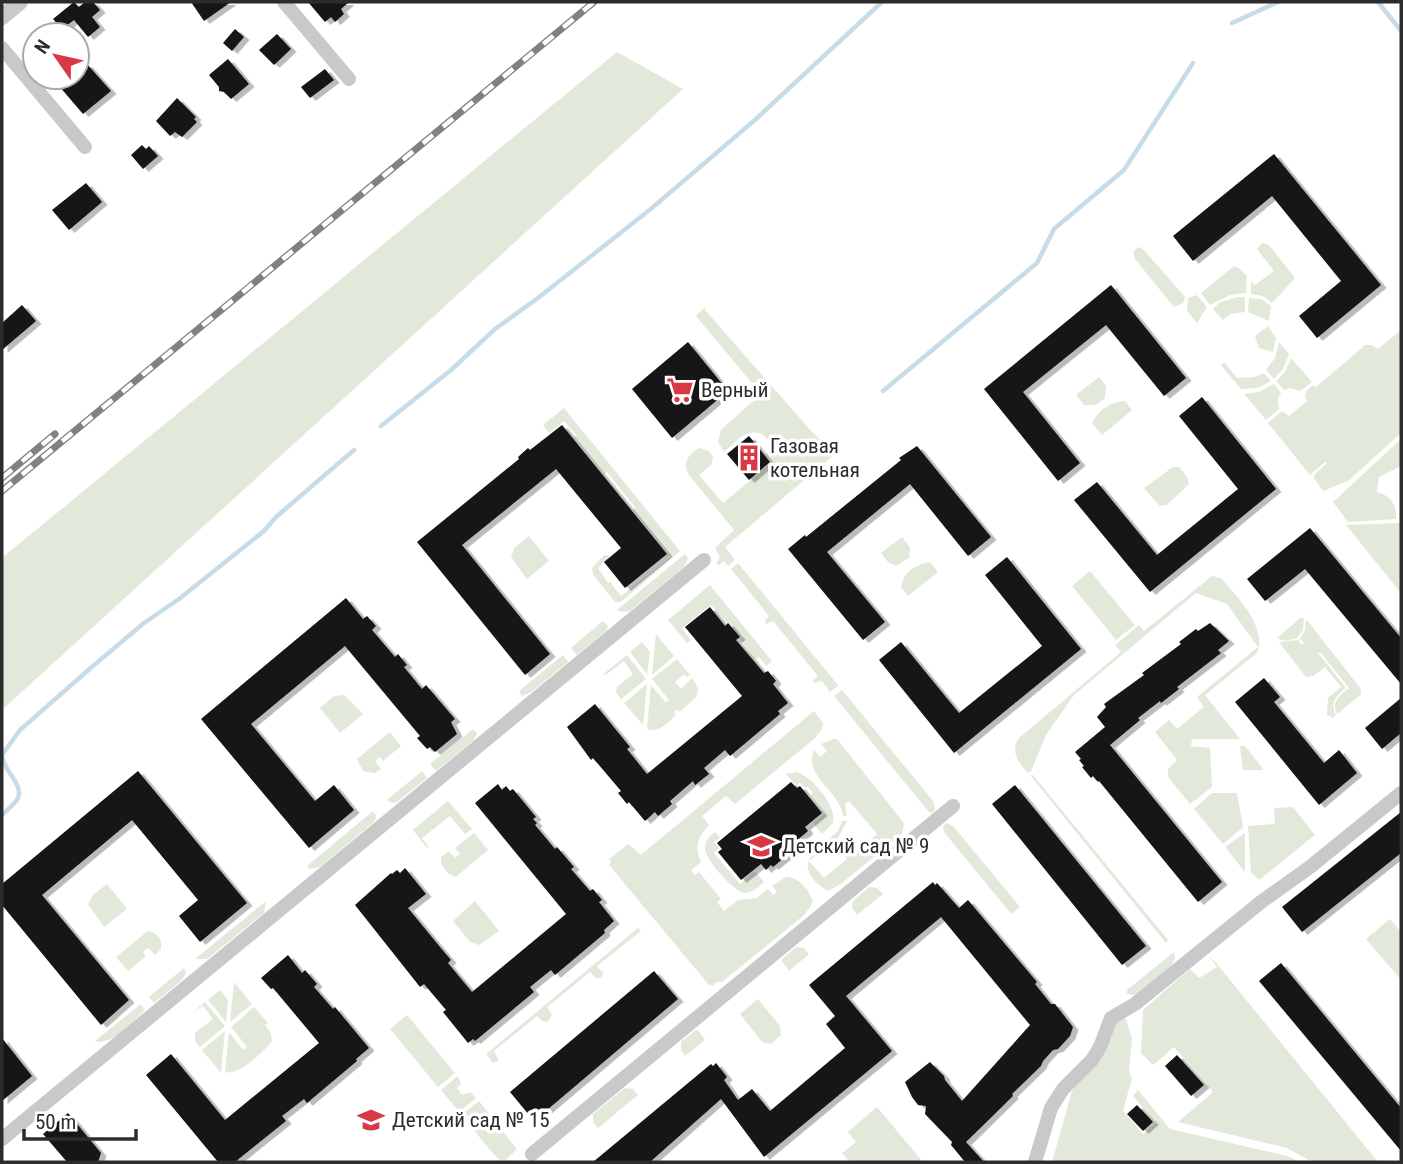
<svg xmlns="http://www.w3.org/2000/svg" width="1403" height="1164" font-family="'Roboto Condensed',sans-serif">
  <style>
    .green { fill: #e2e9da }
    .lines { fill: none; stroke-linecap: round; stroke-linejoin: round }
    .stream { stroke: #c7dce8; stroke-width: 4.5 }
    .building { fill: #131313; filter: url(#shadow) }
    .minor { stroke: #c9c9c9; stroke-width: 14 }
    .tertiary { stroke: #c9c9c9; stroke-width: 16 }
    .rail-casing { stroke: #818181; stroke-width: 7 }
    .rail { stroke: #fff; stroke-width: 4.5; stroke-dasharray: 13; stroke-linecap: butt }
    .labels { text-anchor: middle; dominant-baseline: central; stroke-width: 7; stroke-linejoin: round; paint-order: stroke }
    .poi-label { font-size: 21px; fill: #2c2c2c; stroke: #fff; text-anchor: start }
  </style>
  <defs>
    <filter id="shadow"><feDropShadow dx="5.5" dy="3" stdDeviation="0" flood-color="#0004"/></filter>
  </defs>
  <rect width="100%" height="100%" fill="#fff"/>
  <g class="green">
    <polygon points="617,52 683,89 2,710 2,558"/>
    <polygon points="1262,243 1269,245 1295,278 1272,303 1263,296 1251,294 1251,281 1255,285 1274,271 1257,249"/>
    <polygon points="1138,247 1143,249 1185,297 1183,303 1174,307 1135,259 1133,252"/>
    <polygon points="1234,266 1240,269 1247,276 1246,293 1230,295 1210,305 1201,293"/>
    <polygon points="1197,295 1207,307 1197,323 1187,311 1188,298"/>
    <polygon points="1237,297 1245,297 1245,312 1230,314 1223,320 1213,309 1219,303"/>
    <polygon points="1249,298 1261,299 1271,306 1269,321 1248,312"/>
    <path d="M705,307V310L813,433L835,454L725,547L735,560L728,566L724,561L719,565L716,564L720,557L715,548L734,530L689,475C682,464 688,454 699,448L709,451L713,457L712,464L699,475L723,503L772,462L765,455L770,451C771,438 761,429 747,434C739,436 731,447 724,452L718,442L721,430L761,394L696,316Z"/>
    <polygon points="1268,326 1276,338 1273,352 1259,348 1255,336"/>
    <polygon points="1401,330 1401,433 1348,481 1323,491 1314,478 1315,474 1327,463 1325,462 1310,475 1268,423 1282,411 1289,416 1307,401 1305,397 1306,391 1313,385 1316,387 1365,345 1372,345 1378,349"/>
    <polygon points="1279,342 1289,354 1283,369 1274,379 1266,370 1275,358"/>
    <polygon points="1291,358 1312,382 1300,391 1290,388 1284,390 1276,381 1285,372"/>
    <polygon points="1224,362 1237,378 1254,377 1264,373 1271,381 1258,388 1241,389 1221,365"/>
    <polygon points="1099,377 1106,386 1105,398 1096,405 1084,405 1076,395"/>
    <polygon points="1274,384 1281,393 1278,399 1279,409 1266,420 1244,394 1259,392"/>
    <path d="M1125,401L1132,410L1102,435L1092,423C1100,409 1109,402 1125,401Z"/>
    <polygon points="564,408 680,551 621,602 615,602 593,575 592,568 604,555 610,556 598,568 608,583 610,582 621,596 671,557 633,510 635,507 607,472 604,474 574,437 576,435 564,421 549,433 543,425"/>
    <path d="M1401,439V466L1379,477L1377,492C1390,495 1397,505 1396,519L1348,522L1333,502Z"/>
    <polygon points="1173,467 1179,467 1187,477 1189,484 1167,505 1160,506 1144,488"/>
    <polygon points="1401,523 1401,593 1346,525"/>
    <polygon points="529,536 549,561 527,579 511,557 514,548"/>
    <polygon points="902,537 910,548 909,558 896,566 888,562 881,553"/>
    <polygon points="685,554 688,558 685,566 630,611 622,612 617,610"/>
    <path d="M930,562L938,572L908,596L901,587C904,571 915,565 930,562Z"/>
    <polygon points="738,563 838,685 838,686 830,692 822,681 814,683 813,680 818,676 773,621 766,624 765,621 769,616 731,569"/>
    <polygon points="1090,571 1135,625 1116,640 1072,586"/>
    <path d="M1212,576L1221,578C1236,595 1268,628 1257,653L1205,695L1240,739H1192L1191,746L1210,748L1212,787L1190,804L1168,777V769L1177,760L1155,732L1169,720L1177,729L1204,707L1197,697L1258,647L1227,604L1196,593L1074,695L1046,735L1031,771L1028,773C1018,762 1010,751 1019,738L1121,652L1115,645L1139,625L1144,631Z"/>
    <polygon points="710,585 772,661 766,666 759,657 755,660 740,639 741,638 711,605 682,628 691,640 687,643 668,620"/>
    <polygon points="1300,618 1304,618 1303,630 1297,638 1285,641 1277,638"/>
    <path d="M1306,619L1361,689V694L1337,714C1331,702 1340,695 1349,688L1320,652L1318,653L1346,688C1336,695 1330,703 1336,715L1333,718L1327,715L1328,698L1341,687L1325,667L1313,676L1306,677L1279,642L1298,640L1302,645L1304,643L1300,639L1305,630Z"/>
    <polygon points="603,621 608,626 606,631 577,655 571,648"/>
    <polygon points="656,634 674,656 652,675"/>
    <polygon points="642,642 650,652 647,674 630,652"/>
    <polygon points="563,655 568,662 531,692 522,696 519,691"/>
    <polygon points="627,655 646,679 621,699 616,692 617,687 633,674 624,661 607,674 602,675"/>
    <path d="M677,659L690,675L687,677L684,674L675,682L681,689L692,678L698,688L697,696L680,712L677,710L674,712L676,715C667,723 659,733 647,729L651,685L665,702L669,700L652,679Z"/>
    <polygon points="647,684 643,725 624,703"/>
    <polygon points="842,690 933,801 935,809 933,813 928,811 834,696"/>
    <polygon points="344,695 363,714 340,733 320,708 334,696"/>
    <path d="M814,711L823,723L822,729L814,739L735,804L726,796L702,816L709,825C698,836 694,847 701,862L691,870L695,875L699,872L721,899L717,902L724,911L738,900L757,898L768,889L773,895L777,892L772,886L786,877C799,877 810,890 813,903H811V906L803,916L722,982H716L714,986L709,985L609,865L611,862L609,859L628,844L641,855Z"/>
    <polygon points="473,729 477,733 473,741 436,771 430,764"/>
    <polygon points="390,732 401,746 383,761 380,757 375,761 381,769 375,773 363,771 357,759"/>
    <path d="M833,739H837L904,823L902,834L842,883L828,891C811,881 799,866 816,851L818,854L809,861L824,878L847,859L832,841L823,848L821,846L838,831L842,821H847L838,838L852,855L877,834L849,801L845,804L847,816H843C840,791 803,776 814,750L820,757L827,751L821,744Z"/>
    <polygon points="1240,746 1245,746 1264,770 1243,770"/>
    <polygon points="422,771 427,778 397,802 392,803 387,800"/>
    <path d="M796,772C811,775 838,807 833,823L822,834L813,823L825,813L811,795L813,793L808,787L805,788L800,783L796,786L786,774Z"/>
    <polygon points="1030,775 1033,775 1168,940 1166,943"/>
    <polygon points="1212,793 1237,793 1243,827 1223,844 1194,809"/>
    <polygon points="448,801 472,829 465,834 450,816 422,838 429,848 427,848 413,830"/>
    <polygon points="1293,807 1315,835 1259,880 1251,872 1248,826 1275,824 1274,808"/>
    <polygon points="373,811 376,815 375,821 320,867 310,869 307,866"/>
    <polygon points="946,823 953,826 1020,907 1011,914 944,832 943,827"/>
    <path d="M715,832L720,838L714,842L719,848L714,853L740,884L755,871L764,882C759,887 753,892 746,893C734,893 707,861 705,850C704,842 709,837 715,832Z"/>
    <polygon points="474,833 488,850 456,877 448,873 441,864 441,857 449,851 455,858 460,854 455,848"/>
    <polygon points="1245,833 1245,872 1225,847"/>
    <polygon points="107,884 127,909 104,927 88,904 93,895"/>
    <polygon points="869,887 877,888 883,894 857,915 852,908 853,901"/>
    <polygon points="266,901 264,913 207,959 195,959"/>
    <polygon points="475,901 499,931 479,945 470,942 453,921"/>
    <polygon points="1390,919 1401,932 1401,980 1366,939"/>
    <polygon points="638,928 641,931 597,966 603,973 602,977 597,979 590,972 547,1007 552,1015 548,1022 542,1021 537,1016 494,1051 499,1061 493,1063 486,1054"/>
    <path d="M148,931C157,932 163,940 161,949L155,955L148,948L143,952L146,956L128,971L116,957Z"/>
    <polygon points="796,947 804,948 809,954 789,971 781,960"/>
    <polygon points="1174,952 1175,959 1171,966 1135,995 1127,994 1127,990"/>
    <polygon points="1209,956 1217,964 1378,1162 1312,1162 1287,1148 1178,1122 1213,1092 1174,1047 1153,1065 1141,1053 1143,1010 1190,969 1199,978 1217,967"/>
    <polygon points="184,968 186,973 182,980 154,1003 149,997"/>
    <polygon points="234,982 252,1004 230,1022"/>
    <polygon points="220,990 228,1000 226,1022 208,1000"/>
    <polygon points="758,999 780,1026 781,1035 771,1044 762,1042 740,1014"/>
    <polygon points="205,1002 225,1026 200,1047 195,1041 195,1033 213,1019 203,1006 193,1012"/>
    <path d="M141,1004L145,1010C133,1021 112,1046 95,1041Z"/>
    <path d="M254,1007L268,1023L265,1025L271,1033L272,1041C264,1052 238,1076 225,1072L229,1032L243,1050L247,1047L231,1027Z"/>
    <polygon points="407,1015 455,1073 438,1087 390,1029"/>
    <polygon points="1122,1017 1126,1019 1132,1039 1129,1071 1132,1078 1123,1111 1143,1134 1156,1123 1133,1096 1138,1090 1170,1129 1287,1156 1301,1162 1052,1162 1072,1091 1118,1019"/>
    <polygon points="697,1029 705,1040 685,1056 681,1050 681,1042"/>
    <polygon points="225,1031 221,1073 202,1050"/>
    <polygon points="458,1076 461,1084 457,1088 462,1095 470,1092 476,1098 459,1112 441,1090"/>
    <polygon points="625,1088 633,1089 638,1095 598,1128 593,1122 593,1114"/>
    <polygon points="479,1101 517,1149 504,1162 497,1158 461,1115"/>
    <polygon points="877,1107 923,1162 850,1162 842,1153 856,1142 848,1132"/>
  </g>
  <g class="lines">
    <g class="stream">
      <polyline points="1378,2 1401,31"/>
      <polyline points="1232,23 1278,2"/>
      <polyline points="883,391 1037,263 1054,229 1124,170 1193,63"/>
      <polyline points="381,426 451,370 495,329 538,298 652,208 756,119 882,2"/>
      <polyline points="2,755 20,730 93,666 144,623 179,599 264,531 276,517 354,450"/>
      <path d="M2,756C3,770 24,785 18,798C15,804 6,811 2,815"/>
    </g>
  </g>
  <g class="building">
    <polygon points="74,2 79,7 85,2 93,2 100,10 92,17 100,27 88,37 74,20 62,29 53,19"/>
    <polygon points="191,2 231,2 204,21"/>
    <polygon points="308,2 349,2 341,9 344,14 335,22 331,17 325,22"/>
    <polygon points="235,29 244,37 232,51 223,43"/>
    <polygon points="277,34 291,49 274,65 259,50"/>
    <polygon points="228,59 249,84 231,99 224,92 219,91 219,87 209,75"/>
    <polygon points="87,64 111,91 83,114 59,86 71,77 77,77 77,72"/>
    <polygon points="325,69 334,80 310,98 301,87"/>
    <polygon points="177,98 196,117 194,119 197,122 182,137 175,132 170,136 156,121"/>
    <polygon points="142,145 146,149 149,146 158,156 143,169 131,155"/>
    <polygon points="1274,154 1381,285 1317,338 1299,316 1341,281 1272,196 1193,261 1173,236"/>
    <polygon points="86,183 102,202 69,230 52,210"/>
    <polygon points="1111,285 1186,378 1164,396 1106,325 1023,392 1080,463 1058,481 984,389"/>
    <polygon points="22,305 36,321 2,350 2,323"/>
    <polygon points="688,342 728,391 672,438 632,389"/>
    <polygon points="1202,397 1276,489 1150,592 1074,500 1097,482 1157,555 1238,489 1179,416"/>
    <polygon points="562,425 667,554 625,588 604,562 621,548 556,469 462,545 550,654 525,675 417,542 519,459 518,457 528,448 530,450"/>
    <polygon points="749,436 770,462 749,480 727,454"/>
    <polygon points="917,446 991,537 968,556 910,484 827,552 885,622 863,640 788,549 805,535 806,537 901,460 899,458"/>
    <polygon points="1310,528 1401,638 1401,684 1305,569 1265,601 1247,579"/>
    <polygon points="1007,557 1081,649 954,753 879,660 901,642 959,713 1042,646 985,575"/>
    <polygon points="346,598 363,619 367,616 376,626 372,630 395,657 398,654 407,665 404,667 422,689 426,685 455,719 451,722 457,734 435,752 430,747 427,749 417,738 420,736 345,646 251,724 315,801 334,785 354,810 309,848 201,719"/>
    <polygon points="710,607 725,626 728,623 740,637 736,640 764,673 768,671 776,681 773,684 788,703 778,711 780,714 730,756 725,750 704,768 709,774 695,785 693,781 670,801 672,804 658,816 655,812 645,821 629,802 627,804 618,793 621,791 593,758 591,760 567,727 595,704 630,747 627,749 647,774 742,696 685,627"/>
    <polygon points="1210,623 1229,641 1218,650 1221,653 1177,687 1179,689 1161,703 1160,701 1138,718 1140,720 1110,745 1222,882 1198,902 1099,781 1098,782 1093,776 1091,778 1082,767 1084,766 1079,760 1081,759 1075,752 1105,727 1097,717 1106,707 1104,704 1144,675 1142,673 1181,644 1179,642 1196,629 1198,631"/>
    <polygon points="1264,678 1280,697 1274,702 1324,763 1339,750 1357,773 1319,805 1235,702"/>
    <polygon points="1401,698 1401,733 1382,749 1365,728"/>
    <polygon points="138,771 247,903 200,942 179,916 198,900 132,820 42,895 129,1000 101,1025 2,905 2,884"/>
    <polygon points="791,782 797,788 800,786 822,813 805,827 808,831 788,848 791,852 773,867 771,865 766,870 761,864 741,880 718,852 722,849 717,843"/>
    <polygon points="498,784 502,790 506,786 510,791 513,789 536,817 533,819 537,823 535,825 555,849 557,847 574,867 571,869 590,891 593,889 602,900 599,902 614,921 604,930 605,933 555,975 551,970 530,987 534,992 475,1041 473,1039 468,1043 443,1012 446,1010 424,984 420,987 355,905 391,873 392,874 397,870 400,873 405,868 426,894 408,908 440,947 451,960 448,963 472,992 566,914 475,803"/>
    <polygon points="1015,785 1146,946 1122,965 992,804"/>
    <polygon points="1401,812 1401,853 1302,932 1282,907"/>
    <polygon points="933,882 935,885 937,883 959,908 968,900 1037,982 1035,984 1051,1004 1055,1004 1073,1027 1070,1036 1058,1049 1053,1050 1043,1061 1041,1066 1012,1094 1013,1096 966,1142 984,1162 965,1162 951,1145 952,1142 925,1114 926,1106 918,1105 912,1097 905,1082 930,1062 944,1076 945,1080 962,1101 1030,1025 941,917 846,996 892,1051 764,1157 721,1099 650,1162 593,1162 711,1064 713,1066 716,1063 727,1077 724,1080 738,1100 752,1089 770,1111 845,1048 826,1024 835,1016 809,985"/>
    <polygon points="288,955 302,973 305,970 317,984 314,987 333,1009 335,1007 369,1048 356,1059 357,1061 307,1103 304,1099 282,1116 286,1121 235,1162 218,1162 146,1075 171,1054 225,1120 319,1043 273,988 271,989 261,978"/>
    <polygon points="1281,963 1401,1108 1401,1151 1259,981"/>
    <polygon points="654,971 678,999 534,1121 510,1092"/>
    <polygon points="2,1038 32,1076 2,1101"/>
    <polygon points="1177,1055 1204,1085 1191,1096 1165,1066"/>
    <polygon points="1137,1105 1153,1122 1143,1131 1127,1114"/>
    <polygon points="68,1113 101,1153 98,1162 67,1162 43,1134"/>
  </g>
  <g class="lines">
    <g class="minor">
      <polyline points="284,2 349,79"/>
      <polyline points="2,48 85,147"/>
      <polyline points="2,1139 704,560"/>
      <polyline points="532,1154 953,806"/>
      <polyline points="1035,1162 1051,1108 1063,1089 1092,1060 1100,1047 1111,1018 1135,1004 1261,902 1310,867 1401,793"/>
    </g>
    <polyline class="tertiary" points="2,17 20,2"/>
    <g class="rail-casing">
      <g id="rail">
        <polyline points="2,478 55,434"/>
        <polyline points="2,491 594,2"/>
      </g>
    </g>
    <use href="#rail" class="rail"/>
  </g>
  <defs>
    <g id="supermarket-bare" transform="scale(2.1)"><path d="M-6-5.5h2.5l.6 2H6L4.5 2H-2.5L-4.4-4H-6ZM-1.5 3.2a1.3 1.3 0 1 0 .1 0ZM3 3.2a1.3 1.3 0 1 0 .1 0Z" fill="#d83946" stroke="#fff" stroke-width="2.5" paint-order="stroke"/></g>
    <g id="building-bare" transform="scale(2.1)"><path d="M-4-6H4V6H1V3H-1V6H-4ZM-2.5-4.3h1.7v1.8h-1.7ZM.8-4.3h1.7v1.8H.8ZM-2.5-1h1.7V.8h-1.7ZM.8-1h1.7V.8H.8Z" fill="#d83946" stroke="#fff" stroke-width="2.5" paint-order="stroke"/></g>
    <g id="school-bare" transform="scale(2.1)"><path d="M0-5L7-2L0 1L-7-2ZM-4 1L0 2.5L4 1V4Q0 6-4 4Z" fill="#d83946" stroke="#fff" stroke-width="2.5" paint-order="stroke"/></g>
  </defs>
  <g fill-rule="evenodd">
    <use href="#supermarket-bare" x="680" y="390"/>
    <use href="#building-bare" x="749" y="458"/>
    <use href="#school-bare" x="761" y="846"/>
    <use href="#school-bare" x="371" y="1120"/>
  </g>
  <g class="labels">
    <g class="poi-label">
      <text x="701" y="390">Верный</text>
      <text x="770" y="446">Газовая<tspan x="770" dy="24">котельная</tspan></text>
      <text x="782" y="846">Детский сад № 9</text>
      <text x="392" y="1120">Детский сад № 15</text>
    </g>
  </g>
  <rect width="1403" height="1164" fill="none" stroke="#2c2c2c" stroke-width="7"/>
  <g transform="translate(56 56) rotate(304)"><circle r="33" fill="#ffffff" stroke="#ababab" stroke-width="2"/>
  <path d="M0-5L12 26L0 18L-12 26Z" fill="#d83946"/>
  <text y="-10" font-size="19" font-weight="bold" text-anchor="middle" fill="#2c2c2c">N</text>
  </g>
  <path d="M24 1129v10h112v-10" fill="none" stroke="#2c2c2c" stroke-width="3.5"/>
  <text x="35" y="1129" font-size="21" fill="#2c2c2c" stroke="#ffffff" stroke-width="5" paint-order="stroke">50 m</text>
</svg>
